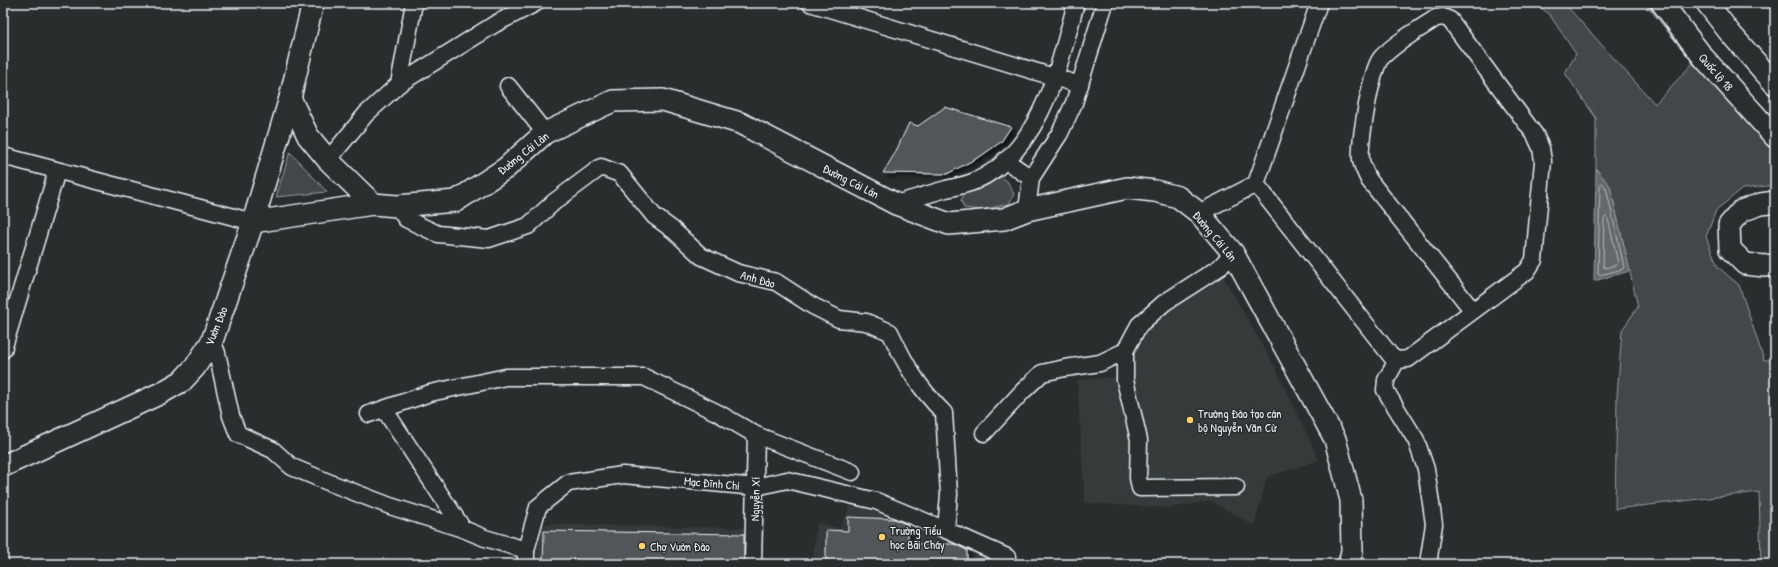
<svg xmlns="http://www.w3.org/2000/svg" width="1778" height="567" font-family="'Patrick Hand',sans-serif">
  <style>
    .built { fill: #363a3b }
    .green { fill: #424648; stroke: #959ca0 }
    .water { fill: #63686b; stroke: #989fa3 }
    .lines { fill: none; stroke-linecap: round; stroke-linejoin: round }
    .shore { stroke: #b3bac0; stroke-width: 1 }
    .building { fill: #535759; stroke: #e8f1f8; filter: url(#shadow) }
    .minor-casing { stroke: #e8f1f8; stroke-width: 19 }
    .major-casing { stroke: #e8f1f8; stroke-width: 24 }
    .minor { stroke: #2a2d2e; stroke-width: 16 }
    .major { stroke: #2a2d2e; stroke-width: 21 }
    .poi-dot { fill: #ffd166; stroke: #2a2d2e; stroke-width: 1.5 }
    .labels { text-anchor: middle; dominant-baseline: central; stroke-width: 3; stroke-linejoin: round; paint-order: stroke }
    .street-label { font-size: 12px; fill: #e8f1f8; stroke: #2a2d2e }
    .poi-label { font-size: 12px; fill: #e8f1f8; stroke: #2a2d2e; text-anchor: start }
  </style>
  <defs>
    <filter id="shadow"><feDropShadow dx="4.5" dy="2.5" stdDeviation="2" flood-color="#0009"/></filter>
  </defs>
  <rect width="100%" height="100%" fill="#2a2d2e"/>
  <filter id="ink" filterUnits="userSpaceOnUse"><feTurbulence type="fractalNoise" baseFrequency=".025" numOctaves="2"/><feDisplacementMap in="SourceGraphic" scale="8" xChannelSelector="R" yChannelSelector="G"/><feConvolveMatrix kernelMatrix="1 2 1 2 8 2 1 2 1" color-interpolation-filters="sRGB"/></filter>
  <g filter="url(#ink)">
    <g class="built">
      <polygon points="1208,262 1225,280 1276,369 1319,460 1267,477 1254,526 1211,501 1170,508 1085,503 1077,380 1116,377 1117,347 1136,319"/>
      <polygon points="852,501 873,507 993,557 989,564 813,564 814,545 817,523 840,528"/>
      <polygon points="538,524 746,528 745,564 537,564"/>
    </g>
    <g class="green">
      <polygon points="1535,3 1564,3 1655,104 1693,63 1775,153 1775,185 1742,189 1716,210 1706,237 1718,267 1739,285 1764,360 1775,360 1775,564 1761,564 1759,492 1615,509 1617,397 1622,330 1638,307 1610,186 1596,169 1596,118 1565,73 1576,54 1549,14"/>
      <polygon points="290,152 327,192 276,197"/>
      <polygon points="1001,177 1007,181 1014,194 1009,204 981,210 964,208 961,200 967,189"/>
    </g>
    <g class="water">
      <polygon points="1645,3 1659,3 1701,59 1693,63"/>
      <polygon points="1596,169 1610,186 1630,271 1594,281"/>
    </g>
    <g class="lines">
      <g class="shore">
        <polygon points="1602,183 1606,188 1624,267 1623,269 1600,275 1598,273 1600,185"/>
        <polygon points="1606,217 1608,219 1618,263 1617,265 1605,268 1603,266 1604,219"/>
      </g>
    </g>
    <g class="building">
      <polygon points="945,107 1011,127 1001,142 981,156 947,174 883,173 895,153 909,123 918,126"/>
      <polygon points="848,517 894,519 908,525 908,544 954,544 967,550 967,564 826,564 826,530 848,531"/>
      <polygon points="544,531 744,534 744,564 543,564"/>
    </g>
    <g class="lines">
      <g class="minor-casing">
        <g id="minor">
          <polyline points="810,3 1080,85"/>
          <polyline points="399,84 414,3"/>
          <polyline points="508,86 545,133"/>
          <polyline points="3,156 253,222"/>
          <polyline points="328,160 366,114 399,84 495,24 536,3"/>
          <polyline points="1005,160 1031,178"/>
          <path d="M1256,184L1391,356L1397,360L1408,359L1527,271L1534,260L1543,161L1541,148L1535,135L1450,20L1443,17L1436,18C1418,30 1396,42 1381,58C1371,69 1359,144 1361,160C1362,166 1366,174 1369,180L1473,311"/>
          <path d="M896,204C912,199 929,194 946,189C955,187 966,185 975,181C1041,152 1059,66 1076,3"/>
          <path d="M397,206L406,219L438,234L489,239L528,226L554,202L601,167L620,174L654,216L673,230L701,256L738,273L776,282L813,306L839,319L866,322L890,332C906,366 918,387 944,413L949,494L946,530L1007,557L1002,564"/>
          <polyline points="1027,210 1031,178 1060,133 1074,103 1105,3"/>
          <polyline points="1199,213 1256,184 1319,3"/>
          <polyline points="1233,253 1220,267 1164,303 1139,325 1125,351 1125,380 1139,440 1138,478 1140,488 1236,487"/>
          <polyline points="212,341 217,353 231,416 238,434 273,450 292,467 328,482 390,506 463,529 485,538 526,550"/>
          <polyline points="3,350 57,171"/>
          <polyline points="1397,360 1386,380 1385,390 1416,440 1426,469 1434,524 1428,564"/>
          <polyline points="384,409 463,529"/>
          <polyline points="369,414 430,393 506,377 644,377 718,413 756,435 852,472"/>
          <polyline points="984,433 1022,392 1042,373 1065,368 1100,363 1125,351"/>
          <polyline points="526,564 526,550 538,507 568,483 623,475 756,487 787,480 876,501 946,530"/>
          <polyline points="753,564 756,435"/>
        </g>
      </g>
      <g class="major-casing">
        <g id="major">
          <polyline points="1662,3 1703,57 1775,137"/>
          <polyline points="1707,3 1730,33 1775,84"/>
          <polyline points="290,98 308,136 328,160 373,204"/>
          <polyline points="1775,202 1761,204 1741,211 1729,225 1730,249 1745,264 1764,266 1775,265"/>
          <polyline points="253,222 373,204 397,206 456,201 506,168 545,133 613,101 663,100 740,123 896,204 949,224 1004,219 1027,210 1127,188 1155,191 1178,197 1199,213 1233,253 1335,439 1351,500 1352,551 1349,564"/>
          <polyline points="3,466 161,393 182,381 195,367 212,341 253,222 290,98 313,3"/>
        </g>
      </g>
      <use href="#minor" class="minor"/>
      <use href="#major" class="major"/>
    </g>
  </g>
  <g class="poi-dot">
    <circle cx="1190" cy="420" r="4"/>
    <circle cx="882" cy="537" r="4"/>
    <circle cx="642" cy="546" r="4"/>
  </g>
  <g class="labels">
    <g class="street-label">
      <text transform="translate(1716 72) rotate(49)">Quốc lộ 18</text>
      <text transform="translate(523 153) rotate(-38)">Đường Cái Lân</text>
      <text transform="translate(851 181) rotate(27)">Đường Cái Lân</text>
      <text transform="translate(1215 236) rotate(50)">Đường Cái Lân</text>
      <text transform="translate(758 279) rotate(16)">Anh Đào</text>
      <text transform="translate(216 326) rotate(-68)">Vườn Đào</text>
      <text transform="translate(712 483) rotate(5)">Mạc Đĩnh Chi</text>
      <text transform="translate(755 499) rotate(-89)">Nguyễn Xí</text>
    </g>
    <g class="poi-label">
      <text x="1198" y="413">Trường Đào tạo cán<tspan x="1198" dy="14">bộ Nguyễn Văn Cừ</tspan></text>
      <text x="890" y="530">Trường Tiểu<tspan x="890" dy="14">học Bãi Cháy</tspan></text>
      <text x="650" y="546">Chợ Vườn Đào</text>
    </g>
  </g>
  <rect width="1778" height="567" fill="none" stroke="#2a2d2e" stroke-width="16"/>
  <rect x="8" y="8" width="1762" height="551" fill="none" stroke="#e8f1f8" stroke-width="1.5" filter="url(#ink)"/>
</svg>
